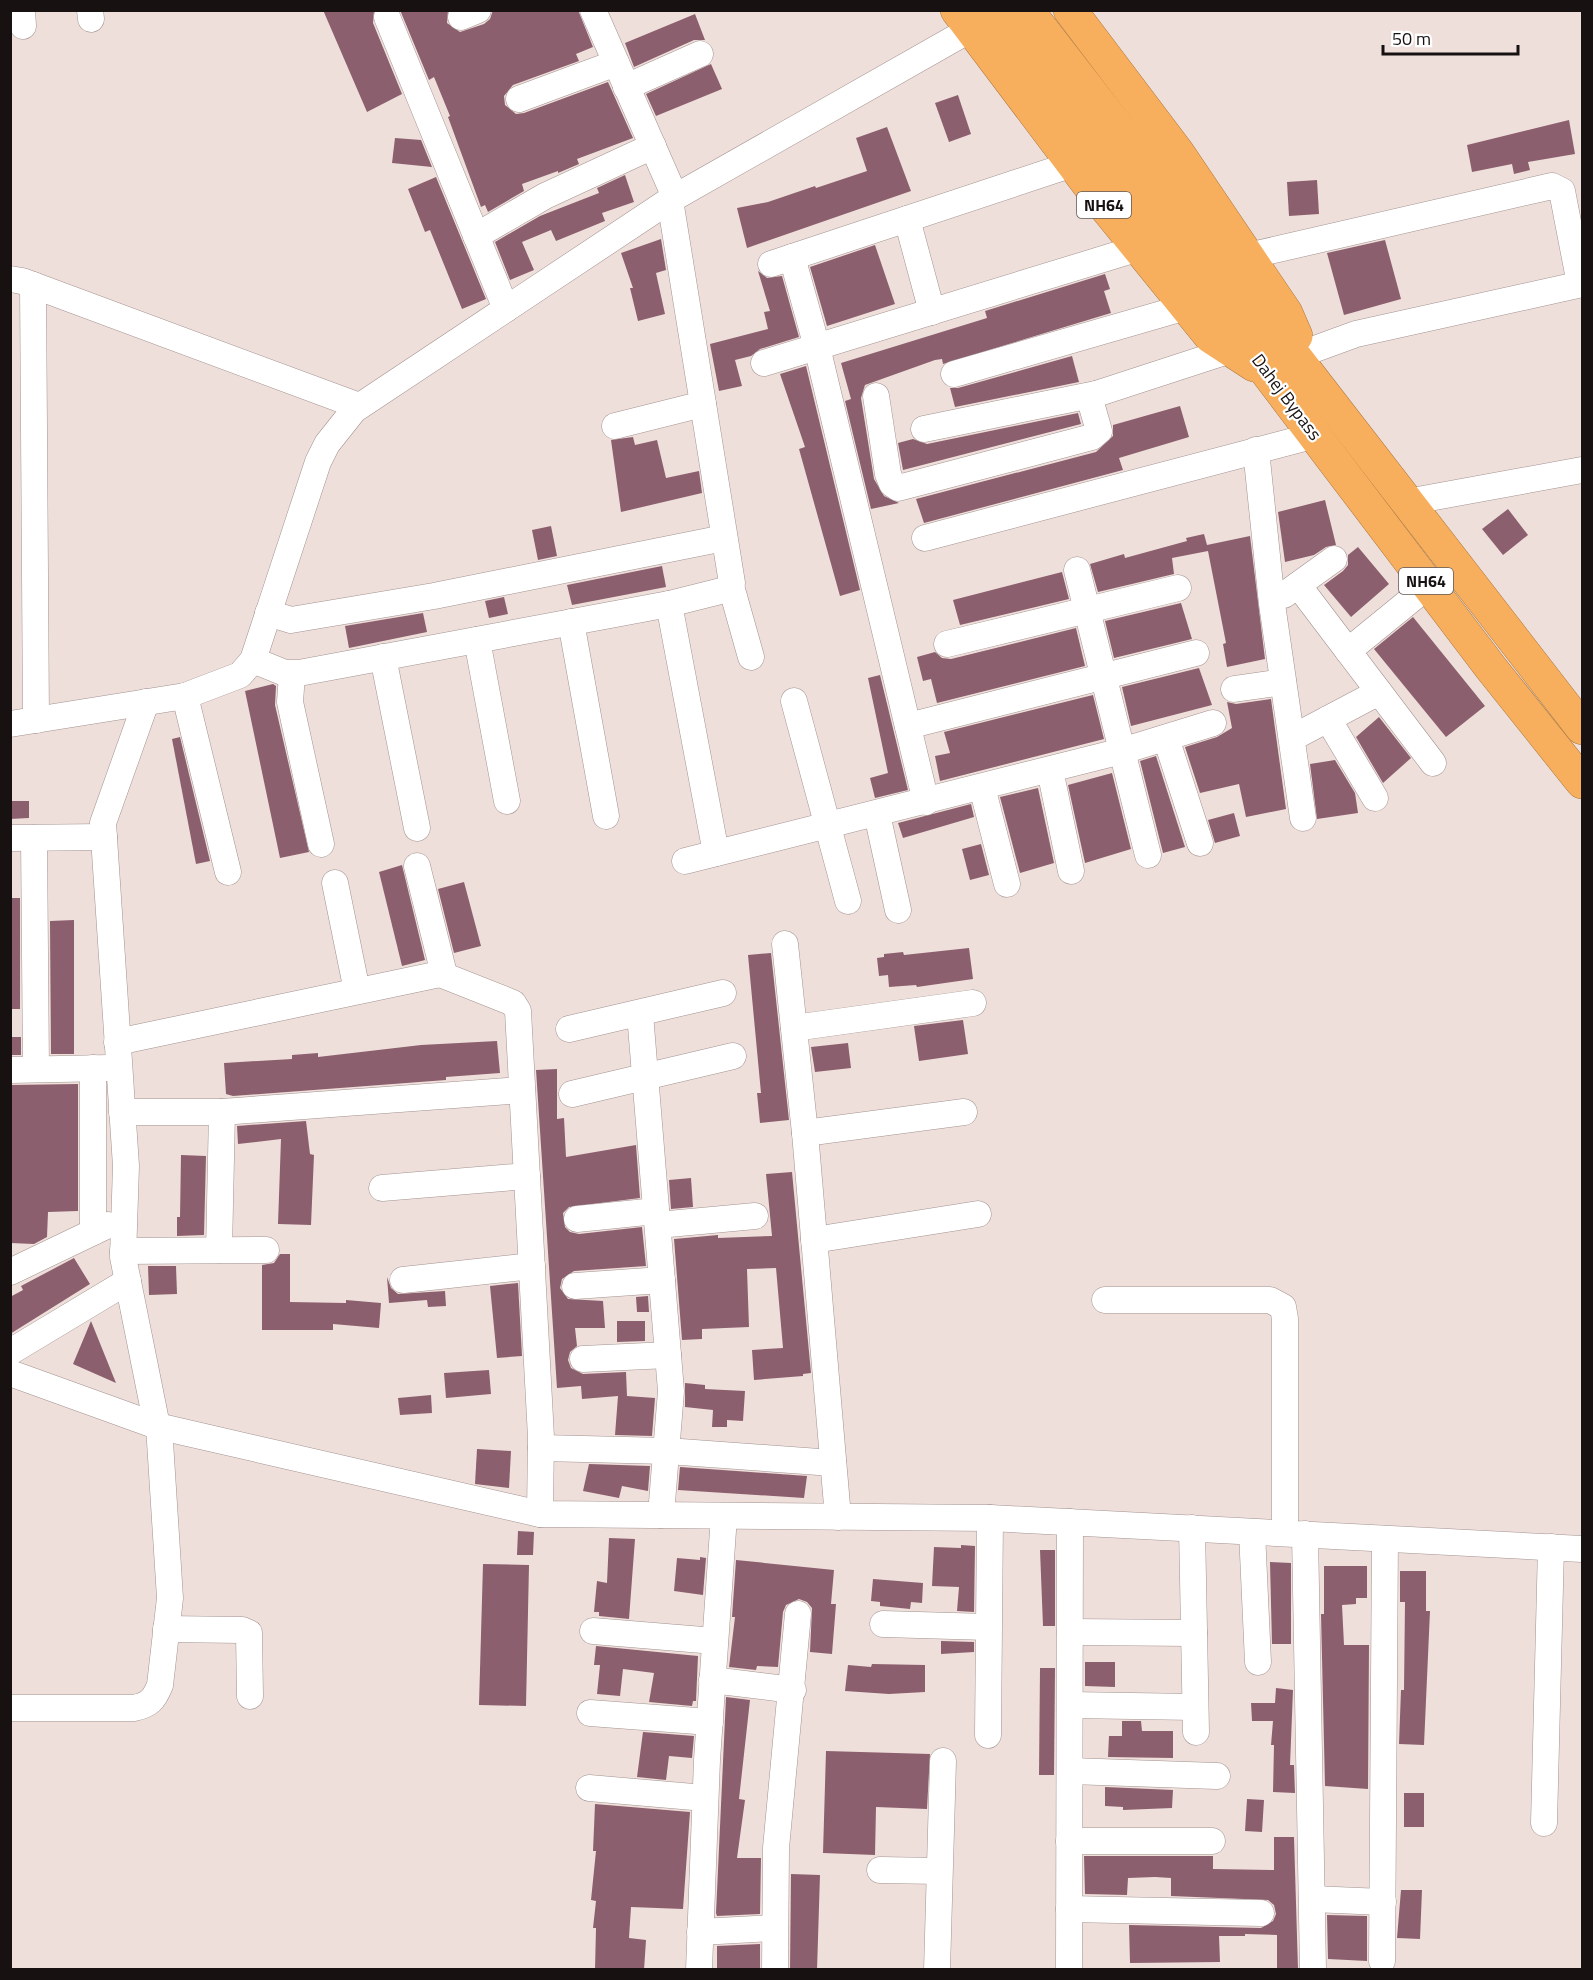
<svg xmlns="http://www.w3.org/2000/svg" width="1593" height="1980" font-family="'Titillium Web',sans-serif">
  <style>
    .building { fill: #8c5f6e }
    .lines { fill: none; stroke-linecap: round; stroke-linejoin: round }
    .minor-casing { stroke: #a39390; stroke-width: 27 }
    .highway-casing { stroke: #a97842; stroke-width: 34 }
    .minor { stroke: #fff; stroke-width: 26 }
    .highway { stroke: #f8af5d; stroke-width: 33 }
    .labels { text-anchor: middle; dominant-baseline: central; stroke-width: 4.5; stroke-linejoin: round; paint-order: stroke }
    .shield { fill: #fff; stroke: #5d5958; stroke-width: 1.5 }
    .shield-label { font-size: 16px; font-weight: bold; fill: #171211 }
    .street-label { font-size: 18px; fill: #171211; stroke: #fff }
  </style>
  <rect width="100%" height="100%" fill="#efdfdb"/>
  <g class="building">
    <polygon points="323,10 374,10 373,23 402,94 367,112"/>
    <polygon points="400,10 448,10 447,23 460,32 484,24 490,19 493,10 578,10 593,47 576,54 579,61 513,85 504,96 505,105 516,114 524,113 608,82 633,138 577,159 579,164 558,173 558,171 522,184 524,191 488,212 485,205 481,207 448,117 450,116 434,77 429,80"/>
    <polygon points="695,14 705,40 694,40 634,67 625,43"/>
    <polygon points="711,64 722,89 656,116 646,94"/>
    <polygon points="958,95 971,134 949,142 935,103"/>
    <polygon points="1569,120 1575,154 1528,162 1530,170 1514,174 1512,164 1472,172 1467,145"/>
    <polygon points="887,127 911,191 747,248 737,208 768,202 815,186 816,188 867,171 856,138"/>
    <polygon points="395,138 421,140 432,167 392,163"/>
    <polygon points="625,175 634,202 602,213 605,221 556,241 551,230 522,242 534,270 510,280 495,242 540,216 599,193 597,188"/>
    <polygon points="436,177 486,299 462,309 430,230 425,232 408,189"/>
    <polygon points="1317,180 1319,214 1289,216 1287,182"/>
    <polygon points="661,239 666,270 656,273 665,314 638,321 630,288 633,288 621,253"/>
    <polygon points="1385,240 1401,299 1344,315 1327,253"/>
    <polygon points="875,245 895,304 827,326 810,267"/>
    <polygon points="758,271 767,278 782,276 799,337 760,349 751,356 735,360 742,386 719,391 710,344 768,329 764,312 770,311"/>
    <polygon points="1105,274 1110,289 1104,291 1111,313 943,364 942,359 935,360 865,385 861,398 874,479 884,496 899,503 871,509 845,401 851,399 841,363 987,318 985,311"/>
    <polygon points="1072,356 1079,382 955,407 950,388 958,388"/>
    <polygon points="806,366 860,590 840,596 799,449 805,447 780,374"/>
    <polygon points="1180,406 1189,437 1119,458 1123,470 924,523 916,499 1096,452 1113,436 1113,425"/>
    <polygon points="1078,413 1081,424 903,470 898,443 913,439 927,444"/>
    <polygon points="633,437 635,445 657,440 666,478 699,471 702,493 621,512 611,440"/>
    <polygon points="1325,500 1336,545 1326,547 1314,555 1285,562 1278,512"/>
    <polygon points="1508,509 1528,535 1503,555 1482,529"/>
    <polygon points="551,526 557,556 538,560 532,530"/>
    <polygon points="1204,534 1207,545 1250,536 1265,659 1227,667 1223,644 1226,643 1208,551 1172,558 1174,574 1098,592 1090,564 1124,554 1125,558 1187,541 1186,538"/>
    <polygon points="1358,547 1389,584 1351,617 1324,585 1343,571 1348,565 1348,555"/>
    <polygon points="662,566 666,587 572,605 567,585"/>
    <polygon points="1062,572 1069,599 960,625 953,600"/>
    <polygon points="504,597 508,614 489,618 485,601"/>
    <polygon points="1181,603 1192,639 1114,658 1105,621"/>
    <polygon points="423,613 427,632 349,648 345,626"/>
    <polygon points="1413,617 1485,706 1446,737 1374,649"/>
    <polygon points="1076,628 1085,666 937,703 931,679 923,681 917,657 935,652 942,658 951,659"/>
    <polygon points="1199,668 1212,705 1131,726 1122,687"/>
    <polygon points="880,675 908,790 875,798 870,778 888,773 868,678"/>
    <polygon points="273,684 276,686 275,705 309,852 280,858 245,691"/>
    <polygon points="1093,695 1104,739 940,781 935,756 950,753 944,732"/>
    <polygon points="1271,699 1286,809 1246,817 1239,784 1200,793 1185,747 1217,737 1232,728 1227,702 1236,704"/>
    <polygon points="1379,717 1411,758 1383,783 1356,737"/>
    <polygon points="180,737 210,861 196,864 172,739"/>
    <polygon points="1156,756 1185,847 1163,853 1140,761"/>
    <polygon points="1335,760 1355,793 1358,813 1317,819 1310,764"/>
    <polygon points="1112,773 1131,849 1085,863 1068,785"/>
    <polygon points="1038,788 1054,863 1020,873 1000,797"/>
    <polygon points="10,801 29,801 29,818 10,819"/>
    <polygon points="971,804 974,817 903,838 898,823"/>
    <polygon points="1234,813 1240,836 1215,843 1208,820"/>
    <polygon points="981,844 989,875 970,880 962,849"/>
    <polygon points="402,865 425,960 402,966 379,872"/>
    <polygon points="464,882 481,946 454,953 438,889"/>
    <rect x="10" y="898" width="10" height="111"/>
    <polygon points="74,920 74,1054 51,1054 50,921"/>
    <polygon points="969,948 973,979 917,987 916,985 889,987 888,975 879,976 877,958 884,957 884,954 903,952 904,955"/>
    <polygon points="771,953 789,1120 760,1123 757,1093 761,1093 748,955"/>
    <polygon points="963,1020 968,1054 919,1061 914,1026"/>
    <rect x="10" y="1037" width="11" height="18"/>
    <polygon points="497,1041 500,1073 446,1077 446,1080 233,1096 226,1094 224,1063 292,1059 292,1055 318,1053 318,1057 421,1045"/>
    <polygon points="848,1043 851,1068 815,1072 811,1047"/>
    <polygon points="557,1069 557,1119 564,1118 566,1157 636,1145 640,1198 569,1207 563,1213 565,1227 570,1232 579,1234 642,1227 646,1266 574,1271 562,1279 560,1288 568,1299 603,1301 605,1328 575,1328 577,1346 570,1352 568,1360 571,1368 583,1374 626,1372 627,1396 655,1398 652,1436 615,1435 618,1396 582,1399 581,1386 557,1388 536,1070"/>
    <polygon points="78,1084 78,1211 48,1212 47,1237 34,1244 10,1243 10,1085"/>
    <polygon points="306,1121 310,1154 314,1155 311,1225 278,1224 281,1139 238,1144 237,1126"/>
    <polygon points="181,1155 206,1156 204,1235 177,1236 177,1217 180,1217"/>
    <polygon points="792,1172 811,1373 803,1374 803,1376 754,1380 752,1350 783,1348 776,1268 747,1269 749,1327 702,1329 702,1339 682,1340 674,1239 718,1235 718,1238 772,1236 766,1174"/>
    <polygon points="691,1178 693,1207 671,1209 669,1180"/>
    <polygon points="280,1254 290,1254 290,1302 346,1303 346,1300 381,1303 379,1328 333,1324 333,1330 262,1330 262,1265 274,1263"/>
    <polygon points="74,1258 90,1284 10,1334 10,1297 23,1290 21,1286"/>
    <polygon points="148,1266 176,1266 177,1294 149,1295"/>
    <polygon points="387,1277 391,1288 398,1294 445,1291 446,1306 428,1307 427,1300 389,1303"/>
    <polygon points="518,1283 522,1356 497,1358 490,1286"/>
    <polygon points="648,1296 649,1312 637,1312 636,1297"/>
    <polygon points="91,1321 116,1383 73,1364"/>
    <polygon points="617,1321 645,1321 645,1341 617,1342"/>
    <polygon points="489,1370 491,1394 446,1398 444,1373"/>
    <polygon points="685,1383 705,1385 705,1389 745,1391 743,1421 727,1420 727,1427 712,1427 713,1410 685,1407"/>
    <polygon points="431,1395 432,1413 400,1415 398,1398"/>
    <polygon points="477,1449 511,1451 509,1488 475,1484"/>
    <polygon points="589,1464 650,1466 648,1491 622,1486 619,1498 583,1491"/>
    <polygon points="680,1467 807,1476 804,1498 678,1490"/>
    <polygon points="518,1531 534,1532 533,1555 517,1555"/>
    <polygon points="609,1538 635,1539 629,1619 599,1616 599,1612 594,1612 597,1581 607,1583"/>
    <polygon points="961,1545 975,1546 974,1612 957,1611 959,1587 932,1586 934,1547 961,1548"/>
    <polygon points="1040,1550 1055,1550 1055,1626 1043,1626"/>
    <polygon points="700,1557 706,1558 703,1595 674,1591 677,1558 700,1560"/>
    <polygon points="736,1560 834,1570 831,1604 836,1604 832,1654 810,1652 812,1608 807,1602 799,1599 786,1605 783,1612 778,1667 757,1666 756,1670 729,1667 735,1617 732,1617"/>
    <polygon points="1270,1562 1291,1563 1291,1644 1272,1644"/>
    <polygon points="483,1564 529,1565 526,1706 479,1705"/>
    <polygon points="1324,1566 1367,1566 1367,1598 1356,1598 1356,1604 1342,1605 1344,1645 1369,1645 1368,1789 1325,1786 1321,1614 1324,1614"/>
    <polygon points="1400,1571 1426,1571 1426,1611 1430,1611 1424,1745 1399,1744 1401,1690 1404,1690 1405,1602 1400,1602"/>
    <polygon points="873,1579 923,1583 922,1603 911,1602 910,1609 880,1606 880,1602 871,1601"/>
    <polygon points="941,1641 974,1642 974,1652 941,1654"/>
    <polygon points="596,1646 698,1656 696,1701 693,1701 692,1706 649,1702 654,1673 623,1669 620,1696 597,1694 600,1665 594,1665"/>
    <polygon points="1085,1662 1115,1662 1115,1687 1085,1686"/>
    <polygon points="872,1664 925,1665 925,1692 889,1694 845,1691 848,1665 871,1667"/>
    <polygon points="1040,1668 1055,1668 1054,1775 1039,1775"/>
    <polygon points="1276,1688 1293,1690 1290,1765 1294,1765 1295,1793 1273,1792 1274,1745 1271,1745 1273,1721 1252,1721 1251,1703 1275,1703"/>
    <polygon points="726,1697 750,1700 739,1799 745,1800 737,1858 761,1858 760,1914 717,1916 716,1913"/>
    <polygon points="1122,1721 1141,1721 1142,1731 1173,1731 1173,1758 1108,1757 1109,1736 1122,1736"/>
    <polygon points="643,1732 694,1736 692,1758 669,1756 666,1780 637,1777"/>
    <polygon points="826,1751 930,1754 927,1809 876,1807 875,1855 823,1853"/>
    <polygon points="1105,1787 1173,1790 1172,1808 1123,1810 1123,1807 1105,1806"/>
    <rect x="1404" y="1793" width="20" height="34"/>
    <polygon points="1247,1799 1264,1800 1262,1832 1245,1831"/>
    <polygon points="595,1804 690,1812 683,1909 631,1907 629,1938 646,1940 644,1970 595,1970 596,1928 593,1928 596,1901 591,1900 596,1851 593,1851"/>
    <polygon points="1274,1837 1294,1837 1298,1969 1277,1969 1277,1935 1245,1934 1245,1936 1219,1936 1220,1962 1130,1963 1129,1925 1261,1928 1273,1921 1276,1914 1274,1905 1268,1900 1171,1896 1171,1878 1155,1877 1128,1878 1127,1895 1085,1894 1084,1856 1213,1856 1213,1869 1274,1870"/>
    <polygon points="791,1874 820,1875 817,1970 790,1970"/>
    <polygon points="1401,1890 1422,1890 1420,1939 1397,1938"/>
    <polygon points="1327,1915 1367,1916 1367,1961 1328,1959"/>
    <polygon points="760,1944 760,1969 717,1970 717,1946"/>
  </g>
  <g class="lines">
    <g class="minor-casing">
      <g id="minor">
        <polyline points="22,10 23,26"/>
        <polyline points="90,10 91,19"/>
        <polyline points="593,10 675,197"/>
        <polyline points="387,17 506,309"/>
        <polyline points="461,17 478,10"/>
        <polyline points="626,87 700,54"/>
        <polyline points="519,99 616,63"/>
        <polyline points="907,219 932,312"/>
        <polyline points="476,236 545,196 653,146"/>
        <polyline points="1248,256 1552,186 1562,191 1580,284"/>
        <polyline points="792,257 817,347 926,802"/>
        <polyline points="771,264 1073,164"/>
        <polyline points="10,279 22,281 359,406"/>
        <polyline points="33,285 36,720"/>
        <polyline points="1293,357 1356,334 1582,284"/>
        <polyline points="764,363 1139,248"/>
        <polyline points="954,374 1186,307"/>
        <polyline points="876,396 888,474 892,484 898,488 1092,437 1099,431 1091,403 1096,394 1231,350"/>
        <polyline points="615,426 703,404"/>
        <polyline points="924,429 1096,394"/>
        <polyline points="1256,450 1272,604 1303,818"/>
        <polyline points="1407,502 1582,470"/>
        <polyline points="925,538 1316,435"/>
        <polyline points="1077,570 1148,855"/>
        <polyline points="1298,585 1433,763"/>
        <polyline points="731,586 751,657"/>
        <polyline points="1284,595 1334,559"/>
        <polyline points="669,604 716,853"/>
        <polyline points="268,613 291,620 434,596 724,538"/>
        <polyline points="571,622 606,816"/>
        <polyline points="477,640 507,801"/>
        <polyline points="947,644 1178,588"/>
        <polyline points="1348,651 1429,585"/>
        <polyline points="383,657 417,828"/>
        <polyline points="253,660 285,673 299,673 669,604 729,589 732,583 670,200"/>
        <polyline points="292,674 290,702 321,844"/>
        <polyline points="1234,689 1283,682"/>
        <polyline points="185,696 228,872"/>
        <polyline points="794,701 848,901"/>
        <polyline points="146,702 103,823 126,1166 123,1257 157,1426"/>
        <polyline points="1328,719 1375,798"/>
        <polyline points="10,724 185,696 240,675 253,660 318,462 327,444 354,410 670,200 971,29"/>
        <polyline points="908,726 1196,653"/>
        <polyline points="1166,738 1200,843"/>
        <polyline points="1292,738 1379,692"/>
        <polyline points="1050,770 1071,871"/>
        <polyline points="982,787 1007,884"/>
        <polyline points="877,814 898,910"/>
        <polyline points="10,838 104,837"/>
        <polyline points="34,838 36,1069"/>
        <polyline points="685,861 1122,751 1213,723"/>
        <polyline points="417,866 444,974"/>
        <polyline points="335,883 357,991"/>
        <polyline points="785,944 805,1133 838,1517"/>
        <polyline points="640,1014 671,1391 661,1515"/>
        <polyline points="794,1028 973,1003"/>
        <polyline points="569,1029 723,993"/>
        <polyline points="117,1042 440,974 513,1003 518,1011 541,1437 540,1514"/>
        <polyline points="93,1068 93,1232"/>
        <polyline points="10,1070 109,1068"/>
        <polyline points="572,1094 733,1056"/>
        <polyline points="122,1112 222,1112 522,1090"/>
        <polyline points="805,1133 964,1112"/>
        <polyline points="382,1188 527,1176"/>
        <polyline points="577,1219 656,1211"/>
        <polyline points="658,1225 755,1216"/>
        <polyline points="814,1240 978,1214"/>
        <polyline points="219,1250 222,1112"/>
        <polyline points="123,1251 266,1250"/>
        <polyline points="10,1272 108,1225"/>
        <polyline points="403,1280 532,1266"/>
        <polyline points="575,1286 662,1280"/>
        <polyline points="1105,1300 1270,1300 1283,1307 1285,1319 1285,1533"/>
        <polyline points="10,1352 128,1281"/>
        <polyline points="583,1359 668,1355"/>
        <polyline points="10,1373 157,1426 540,1514 990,1518 1582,1549"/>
        <polyline points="541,1448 667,1451 833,1463"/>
        <polyline points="1192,1528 1196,1732"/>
        <polyline points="1252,1532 1258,1662"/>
        <polyline points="1305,1534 1313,1970"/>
        <polyline points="883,1624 988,1627"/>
        <polyline points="166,1629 242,1630 249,1633 250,1696"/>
        <polyline points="593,1631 715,1641"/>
        <polyline points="1070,1632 1194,1633"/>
        <polyline points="712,1680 793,1690"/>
        <polyline points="1070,1705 1195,1707"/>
        <path d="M10,1708H134C149,1705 154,1700 160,1685L170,1598L159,1426"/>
        <polyline points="590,1713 710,1722"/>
        <polyline points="988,1735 990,1518"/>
        <polyline points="1070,1771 1217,1776"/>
        <polyline points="589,1788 705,1798"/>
        <polyline points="1544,1823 1551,1547"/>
        <polyline points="1069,1841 1212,1841"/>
        <polyline points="880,1870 939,1871"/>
        <polyline points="1312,1899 1383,1902"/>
        <polyline points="1069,1909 1261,1913"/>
        <polyline points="700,1932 775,1928"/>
        <polyline points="1382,1961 1385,1539"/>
        <polyline points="699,1970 707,1760 724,1516"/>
        <polyline points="775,1970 776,1848 798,1614"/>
        <polyline points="937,1970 943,1761"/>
        <polyline points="1069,1970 1070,1522"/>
      </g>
    </g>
    <g class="highway-casing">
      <g id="highway">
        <polyline points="957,10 1107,209 1211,337 1254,365"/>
        <polyline points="992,10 1491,668 1582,782"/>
        <polyline points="1027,10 1582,728"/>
        <polyline points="1070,10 1178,153 1286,313 1296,336"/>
      </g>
    </g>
    <use href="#minor" class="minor"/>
    <use href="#highway" class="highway"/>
  </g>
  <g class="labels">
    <g class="shield">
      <rect x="1077" y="192" width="54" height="26" rx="4.5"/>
      <rect x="1399" y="568" width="54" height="26" rx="4.5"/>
    </g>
    <g class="shield-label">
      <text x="1104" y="205">NH64</text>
      <text x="1426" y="581">NH64</text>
    </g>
    <g class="street-label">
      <text transform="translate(1287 397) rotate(53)">Dahej Bypass</text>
    </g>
  </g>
  <rect width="1593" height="1980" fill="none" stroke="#171211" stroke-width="24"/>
  <path d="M1383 45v9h135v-9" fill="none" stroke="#171211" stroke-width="3"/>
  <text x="1392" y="45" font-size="18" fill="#171211" stroke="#ffffff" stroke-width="4.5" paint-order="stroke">50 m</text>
</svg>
